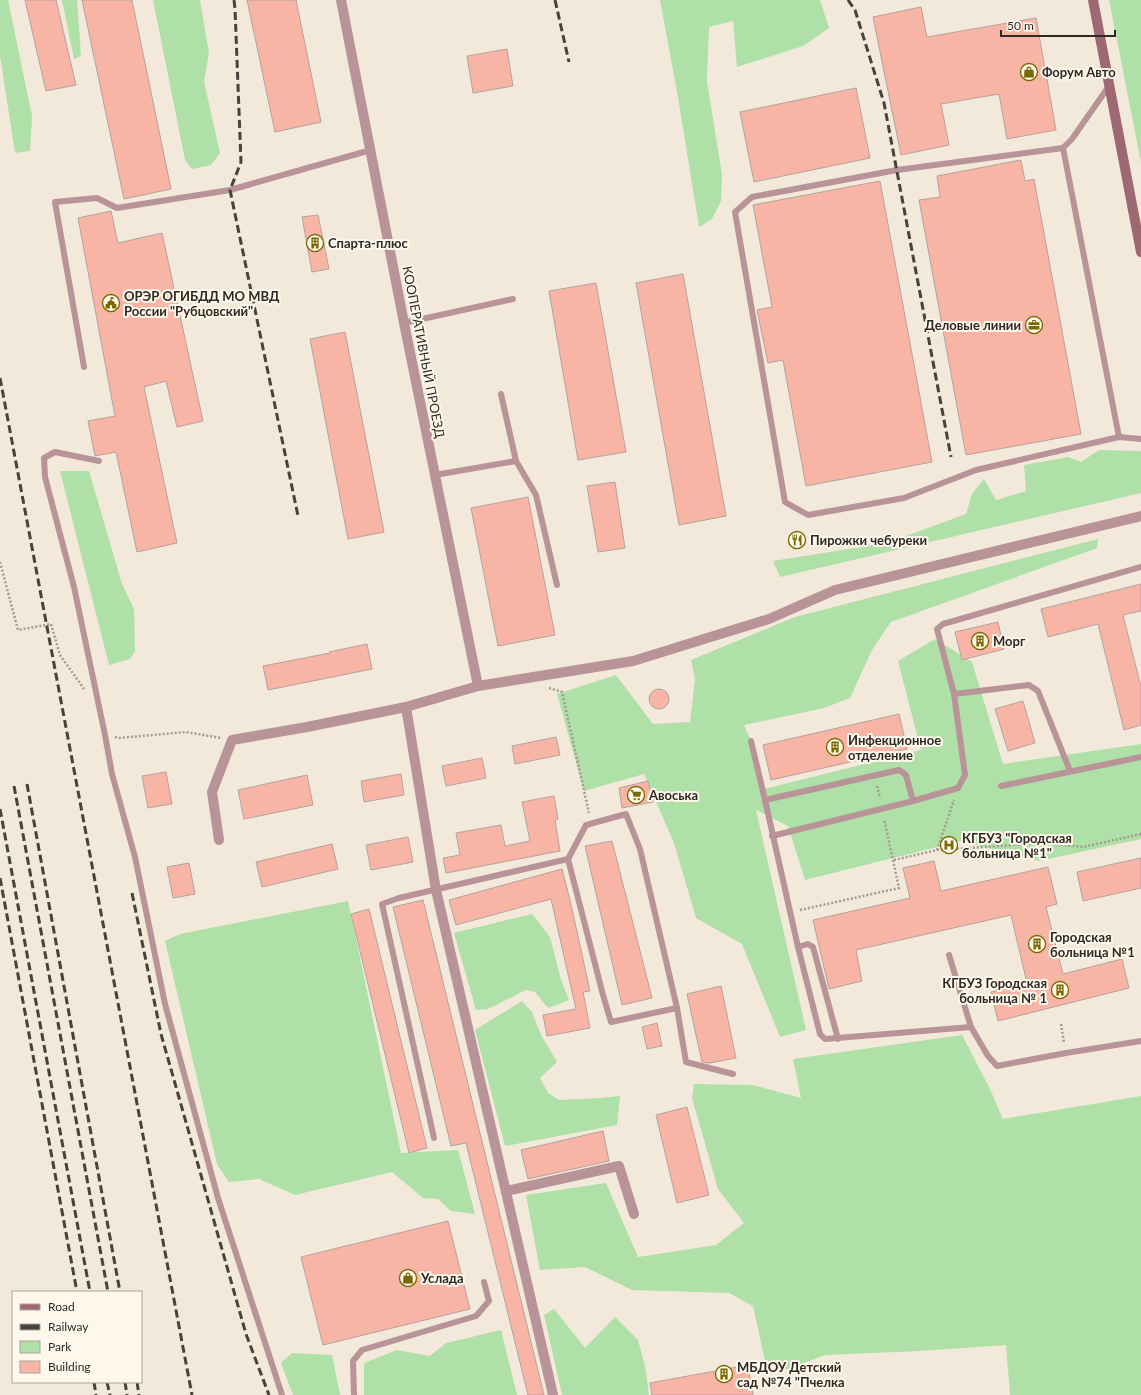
<svg xmlns="http://www.w3.org/2000/svg" width="1141" height="1395" font-family="Lato,sans-serif">
  <style>
    .green { fill: #aee0a7 }
    .building { fill: #f8b5a6; stroke: #b4a29e }
    .lines { fill: none; stroke-linecap: round; stroke-linejoin: round }
    .path { stroke: #a29b90; stroke-width: 2.5; stroke-dasharray: 2 2; stroke-linecap: butt }
    .lane { stroke: #b89398; stroke-width: 6 }
    .street { stroke: #b89398; stroke-width: 10 }
    .secondary { stroke: #9d6871; stroke-width: 10 }
    .rail { stroke: #46433c; stroke-width: 3; stroke-dasharray: 8 4; stroke-linecap: butt }
    .labels { text-anchor: middle; dominant-baseline: central; stroke-width: 4; stroke-linejoin: round; paint-order: stroke }
    .poi-label { font-size: 13px; font-weight: bold; fill: #2d2a24; stroke: #fef7eb; text-anchor: start }
    .street-label { font-size: 13px; fill: #2d2a24; stroke: #fef7eb }
  </style>
  <rect width="100%" height="100%" fill="#f2e9da"/>
  <g class="green">
    <polygon points="0,0 8,0 32,116 30,151 15,153 0,56"/>
    <polygon points="62,0 77,0 81,56 74,59"/>
    <polygon points="153,0 200,0 209,53 204,82 220,153 211,165 192,169 185,160"/>
    <polygon points="660,0 820,0 829,28 803,46 737,67 733,21 709,27 707,81 722,175 721,201 712,219 699,227 678,97"/>
    <polygon points="1109,0 1141,0 1141,162"/>
    <polygon points="1099,450 1141,451 1141,493 780,577 773,561 887,543 966,514 972,494 984,479 996,500 1026,491 1024,465 1068,457 1081,462"/>
    <polygon points="60,471 89,471 122,584 134,609 135,651 130,659 109,665"/>
    <polygon points="1098,539 1097,548 891,622 872,650 850,698 824,708 744,725 751,741 764,789 921,750 898,661 935,639 972,662 1003,764 1141,744 1141,839 1039,861 961,841 805,880 788,826 756,810 806,1030 780,1037 742,944 696,918 674,843 644,774 584,791 557,694 616,675 653,724 690,722 695,679 691,660 795,617"/>
    <polygon points="348,901 401,1153 458,1150 475,1214 451,1211 438,1199 423,1198 392,1172 295,1195 259,1179 229,1182 217,1164 165,941 180,934"/>
    <polygon points="532,914 550,937 561,980 569,1000 548,1008 535,992 526,990 488,1009 476,1010 454,933"/>
    <polygon points="522,1001 532,1012 541,1035 557,1062 540,1078 548,1093 559,1100 601,1098 620,1096 617,1125 505,1146 475,1030"/>
    <polygon points="962,1035 990,1089 1003,1119 1141,1096 1141,1395 1010,1395 1006,1345 920,1351 825,1355 785,1370 765,1361 753,1306 729,1293 632,1290 585,1267 540,1270 526,1195 606,1183 638,1257 716,1245 744,1223 718,1189 692,1098 694,1084 753,1085 801,1098 793,1059"/>
    <polygon points="554,1309 585,1348 615,1317 638,1340 645,1366 649,1395 562,1395 544,1315"/>
    <polygon points="501,1330 517,1395 364,1395 364,1363 397,1350 430,1356 446,1343"/>
    <polygon points="292,1353 332,1355 340,1395 293,1395 281,1363"/>
  </g>
  <g class="building">
    <polygon points="25,0 56,0 76,85 46,91"/>
    <polygon points="82,0 132,0 171,189 124,199"/>
    <polygon points="247,0 296,0 321,122 275,132"/>
    <polygon points="921,7 927,37 1036,18 1056,130 1007,139 999,94 941,104 949,145 901,155 873,17"/>
    <polygon points="507,49 513,86 473,93 467,56"/>
    <polygon points="856,88 870,158 754,182 740,112"/>
    <polygon points="1021,160 1025,181 1034,179 1081,434 966,455 919,200 940,197 937,176"/>
    <polygon points="880,181 932,462 806,486 783,360 768,363 757,310 772,307 753,205"/>
    <polygon points="111,211 118,243 162,233 203,421 177,427 166,381 144,387 177,543 137,552 116,452 95,456 88,421 115,416 78,218"/>
    <polygon points="318,215 329,269 312,272 302,217"/>
    <polygon points="683,274 726,516 679,525 636,283"/>
    <polygon points="596,283 626,452 578,460 549,291"/>
    <polygon points="345,332 384,532 348,539 310,339"/>
    <polygon points="615,482 625,548 598,552 587,486"/>
    <polygon points="528,497 555,635 498,646 471,508"/>
    <polygon points="1141,584 1141,611 1123,615 1141,687 1141,725 1124,730 1098,624 1048,637 1041,609"/>
    <polygon points="998,622 1004,649 962,660 955,632"/>
    <polygon points="367,644 372,669 268,690 263,666 330,653 329,652"/>
    <circle cx="659" cy="699" r="10"/>
    <polygon points="1023,701 1035,743 1008,751 995,709"/>
    <polygon points="899,714 907,749 771,780 763,745"/>
    <polygon points="556,737 560,755 515,764 512,746"/>
    <polygon points="482,758 486,778 446,786 442,766"/>
    <polygon points="166,772 172,804 148,808 142,776"/>
    <polygon points="401,774 404,795 364,802 361,781"/>
    <polygon points="307,775 313,805 244,819 238,790"/>
    <polygon points="648,781 653,802 622,808 619,788"/>
    <polygon points="554,796 558,819 555,820 560,851 446,873 443,858 460,855 456,833 501,825 505,846 530,841 522,802"/>
    <polygon points="408,837 413,862 371,870 366,845"/>
    <polygon points="612,841 652,998 622,1005 585,846"/>
    <polygon points="332,844 338,869 262,887 256,862"/>
    <polygon points="1141,858 1141,888 1083,901 1077,872"/>
    <polygon points="934,861 941,891 1048,867 1057,904 1046,907 1063,974 1122,959 1129,988 998,1021 991,992 1027,983 1011,915 856,950 862,981 829,989 813,920 910,898 903,868"/>
    <polygon points="189,863 195,894 173,898 167,867"/>
    <polygon points="562,869 570,900 590,991 583,992 590,1028 547,1036 543,1015 576,1009 551,899 456,925 449,900"/>
    <polygon points="423,900 544,1395 528,1395 466,1143 451,1146 393,907"/>
    <polygon points="369,909 427,1148 409,1153 351,914"/>
    <polygon points="721,986 736,1058 710,1063 702,1062 687,994"/>
    <polygon points="657,1023 662,1046 647,1049 642,1027"/>
    <polygon points="687,1107 709,1195 677,1203 656,1115"/>
    <polygon points="603,1131 609,1161 528,1179 521,1150"/>
    <polygon points="448,1221 470,1309 323,1345 301,1257"/>
    <polygon points="748,1365 753,1395 652,1395 650,1383"/>
  </g>
  <g class="lines">
    <g class="path">
      <polyline points="0,562 18,630 51,624 60,655 84,689"/>
      <polyline points="549,688 562,692 589,813"/>
      <polyline points="115,737 119,738 186,732 221,738"/>
      <polyline points="877,786 880,798"/>
      <polyline points="937,850 954,800"/>
      <polyline points="894,860 937,850 1045,843 1083,847 1141,834"/>
      <polyline points="800,910 899,888 884,819"/>
      <polyline points="1061,1024 1064,1043"/>
    </g>
    <g class="lane">
      <polyline points="1063,148 1119,437 976,470 904,498 808,515 785,502 735,212 752,197 897,170 1063,148 1072,139 1109,86"/>
      <polyline points="404,323 513,299"/>
      <polyline points="84,367 55,202 97,198 117,208 230,190 371,150"/>
      <polyline points="501,394 516,461 536,495 557,585"/>
      <polyline points="1119,437 1141,439"/>
      <polyline points="99,461 55,452 44,458 45,477 74,587 105,735 112,774 135,857 165,1004 218,1198 282,1395"/>
      <polyline points="435,475 516,461"/>
      <polyline points="1141,567 943,624 937,629 954,694 965,775 958,788 913,801 906,775 899,770 765,800 798,947 820,1034 825,1039 971,1027 988,1056 997,1066 1066,1053 1141,1041"/>
      <polyline points="954,694 1029,685 1038,691 1070,771"/>
      <polyline points="751,741 765,800"/>
      <polyline points="1001,786 1141,757"/>
      <polygon points="626,814 640,849 677,1008 611,1022 603,995 568,859 586,825"/>
      <polyline points="772,836 913,801"/>
      <polyline points="798,947 808,944 813,947 838,1039"/>
      <polyline points="949,955 971,1027"/>
      <polyline points="677,1008 686,1062 733,1074"/>
      <polyline points="434,1138 382,904 399,898 568,859"/>
      <polyline points="354,1395 353,1361 362,1350 476,1316 489,1301 484,1282"/>
    </g>
    <g class="street">
      <polyline points="341,0 404,323 478,686"/>
      <polyline points="219,840 212,792 232,740 307,727 406,707"/>
      <polyline points="506,1191 619,1166 634,1214"/>
      <polyline points="553,1395 436,890 406,707 478,686 633,661 769,619 835,590 1141,516"/>
    </g>
    <polyline class="secondary" points="1093,0 1141,252"/>
    <g class="rail">
      <polyline points="234,0 235,9 241,162 230,190 298,516"/>
      <polyline points="555,0 569,62"/>
      <polyline points="848,0 855,10 884,103 951,457"/>
      <polyline points="0,378 192,1395"/>
      <polyline points="27,784 120,1292"/>
      <polyline points="14,786 108,1292"/>
      <polyline points="0,809 90,1292"/>
      <polyline points="0,878 77,1292"/>
      <polyline points="132,893 161,1034 246,1334 269,1395"/>
      <polyline points="94,1382 96,1395"/>
      <polyline points="107,1382 110,1395"/>
      <polyline points="125,1382 127,1395"/>
      <polyline points="137,1382 139,1395"/>
    </g>
  </g>
  <defs>
    <g id="shop-ring" transform="scale(0.9)"><circle r="9.5" fill="#fef7eb" stroke="#786900" stroke-width="1.5"/><path d="M-5-2.5h2.3a2.7 3.5 0 0 1 5.4 0H5L5.5 6h-11ZM-1.5-2.5h3a1.5 2.3 0 0 0-3 0Z" fill="#786900"/></g>
    <g id="building-ring" transform="scale(0.9)"><circle r="9.5" fill="#fef7eb" stroke="#786900" stroke-width="1.5"/><path d="M-4-6H4V6H1V3H-1V6H-4ZM-2.5-4.3h1.7v1.8h-1.7ZM.8-4.3h1.7v1.8H.8ZM-2.5-1h1.7V.8h-1.7ZM.8-1h1.7V.8H.8Z" fill="#786900"/></g>
    <g id="civic-ring" transform="scale(0.9)"><circle r="9.5" fill="#fef7eb" stroke="#786900" stroke-width="1.5"/><path d="M-.6-6.5H3V-4.5H.6V-3L4-1V1h2V6H-6V1h2V-1L-.6-3ZM-1.2 2.5V6h2.4V2.5Z" fill="#786900"/></g>
    <g id="office-ring" transform="scale(0.9)"><circle r="9.5" fill="#fef7eb" stroke="#786900" stroke-width="1.5"/><path d="M-6-3h4V-5.5h4V-3h4V5H-6ZM-1-4.5V-3h2v-1.5ZM-6 0V1H6V0Z" fill="#786900"/></g>
    <g id="restaurant-ring" transform="scale(0.9)"><circle r="9.5" fill="#fef7eb" stroke="#786900" stroke-width="1.5"/><path d="M-5-6h1v4h1v-4h1v4h1v-4h1v5L-1.5 .5V6h-2V.5L-5-1ZM5-6V6H3V1.5H1.5Q1.5-4 5-6Z" fill="#786900"/></g>
    <g id="supermarket-ring" transform="scale(0.9)"><circle r="9.5" fill="#fef7eb" stroke="#786900" stroke-width="1.5"/><path d="M-6-5.5h2.5l.6 2H6L4.5 2H-2.5L-4.4-4H-6ZM-1.5 3.2a1.3 1.3 0 1 0 .1 0ZM3 3.2a1.3 1.3 0 1 0 .1 0Z" fill="#786900"/></g>
    <g id="hospital-ring" transform="scale(0.9)"><circle r="9.5" fill="#fef7eb" stroke="#786900" stroke-width="1.5"/><path d="M-5-5h3v3.5h4V-5h3V5h-3V1.5h-4V5h-3Z" fill="#786900"/></g>
  </defs>
  <g fill-rule="evenodd">
    <use href="#shop-ring" x="1029" y="72"/>
    <use href="#building-ring" x="315" y="243"/>
    <use href="#civic-ring" x="111" y="303"/>
    <use href="#office-ring" x="1034" y="325"/>
    <use href="#restaurant-ring" x="797" y="540"/>
    <use href="#building-ring" x="980" y="641"/>
    <use href="#building-ring" x="835" y="747"/>
    <use href="#supermarket-ring" x="636" y="795"/>
    <use href="#hospital-ring" x="949" y="845"/>
    <use href="#building-ring" x="1037" y="944"/>
    <use href="#building-ring" x="1060" y="990"/>
    <use href="#shop-ring" x="408" y="1278"/>
    <use href="#building-ring" x="724" y="1374"/>
  </g>
  <g class="labels">
    <g class="poi-label">
      <text x="1042" y="72">Форум Авто</text>
      <text x="328" y="243">Спарта-плюс</text>
      <text x="124" y="296">ОРЭР ОГИБДД МО МВД<tspan x="124" dy="15">России "Рубцовский"</tspan></text>
      <text x="1021" y="325" text-anchor="end">Деловые линии</text>
      <text x="810" y="540">Пирожки чебуреки</text>
      <text x="993" y="641">Морг</text>
      <text x="848" y="740">Инфекционное<tspan x="848" dy="15">отделение</tspan></text>
      <text x="649" y="795">Авоська</text>
      <text x="962" y="838">КГБУЗ "Городская<tspan x="962" dy="15">больница №1"</tspan></text>
      <text x="1050" y="937">Городская<tspan x="1050" dy="15">больница №1</tspan></text>
      <text x="1047" y="983" text-anchor="end">КГБУЗ Городская<tspan x="1047" dy="15">больница № 1</tspan></text>
      <text x="421" y="1278">Услада</text>
      <text x="737" y="1367">МБДОУ Детский<tspan x="737" dy="15">сад №74 "Пчелка</tspan></text>
    </g>
    <g class="street-label">
      <text transform="translate(424 352) rotate(79)">КООПЕРАТИВНЫЙ ПРОЕЗД</text>
    </g>
  </g>
  <rect x="12" y="1291" width="130" height="92" fill="#fef7eb" stroke="#aaa59b"/>
  <rect x="20" y="1304" width="20" height="6" fill="#9d6871" stroke="#aaa59b"/>
  <text x="48" y="1311" font-size="12" fill="#2d2a24">Road</text>
  <rect x="20" y="1324" width="20" height="6" fill="#46433c" stroke="#aaa59b"/>
  <text x="48" y="1331" font-size="12" fill="#2d2a24">Railway</text>
  <rect x="20" y="1341" width="20" height="12" fill="#aee0a7" stroke="#aaa59b"/>
  <text x="48" y="1351" font-size="12" fill="#2d2a24">Park</text>
  <rect x="20" y="1361" width="20" height="12" fill="#f8b5a6" stroke="#aaa59b"/>
  <text x="48" y="1371" font-size="12" fill="#2d2a24">Building</text>
  <path d="M1001 30v6h114v-6" fill="none" stroke="#2d2a24" stroke-width="2"/>
  <text x="1007" y="30" font-size="12" fill="#2d2a24" stroke="#fef7eb" stroke-width="3" paint-order="stroke">50 m</text>
</svg>
